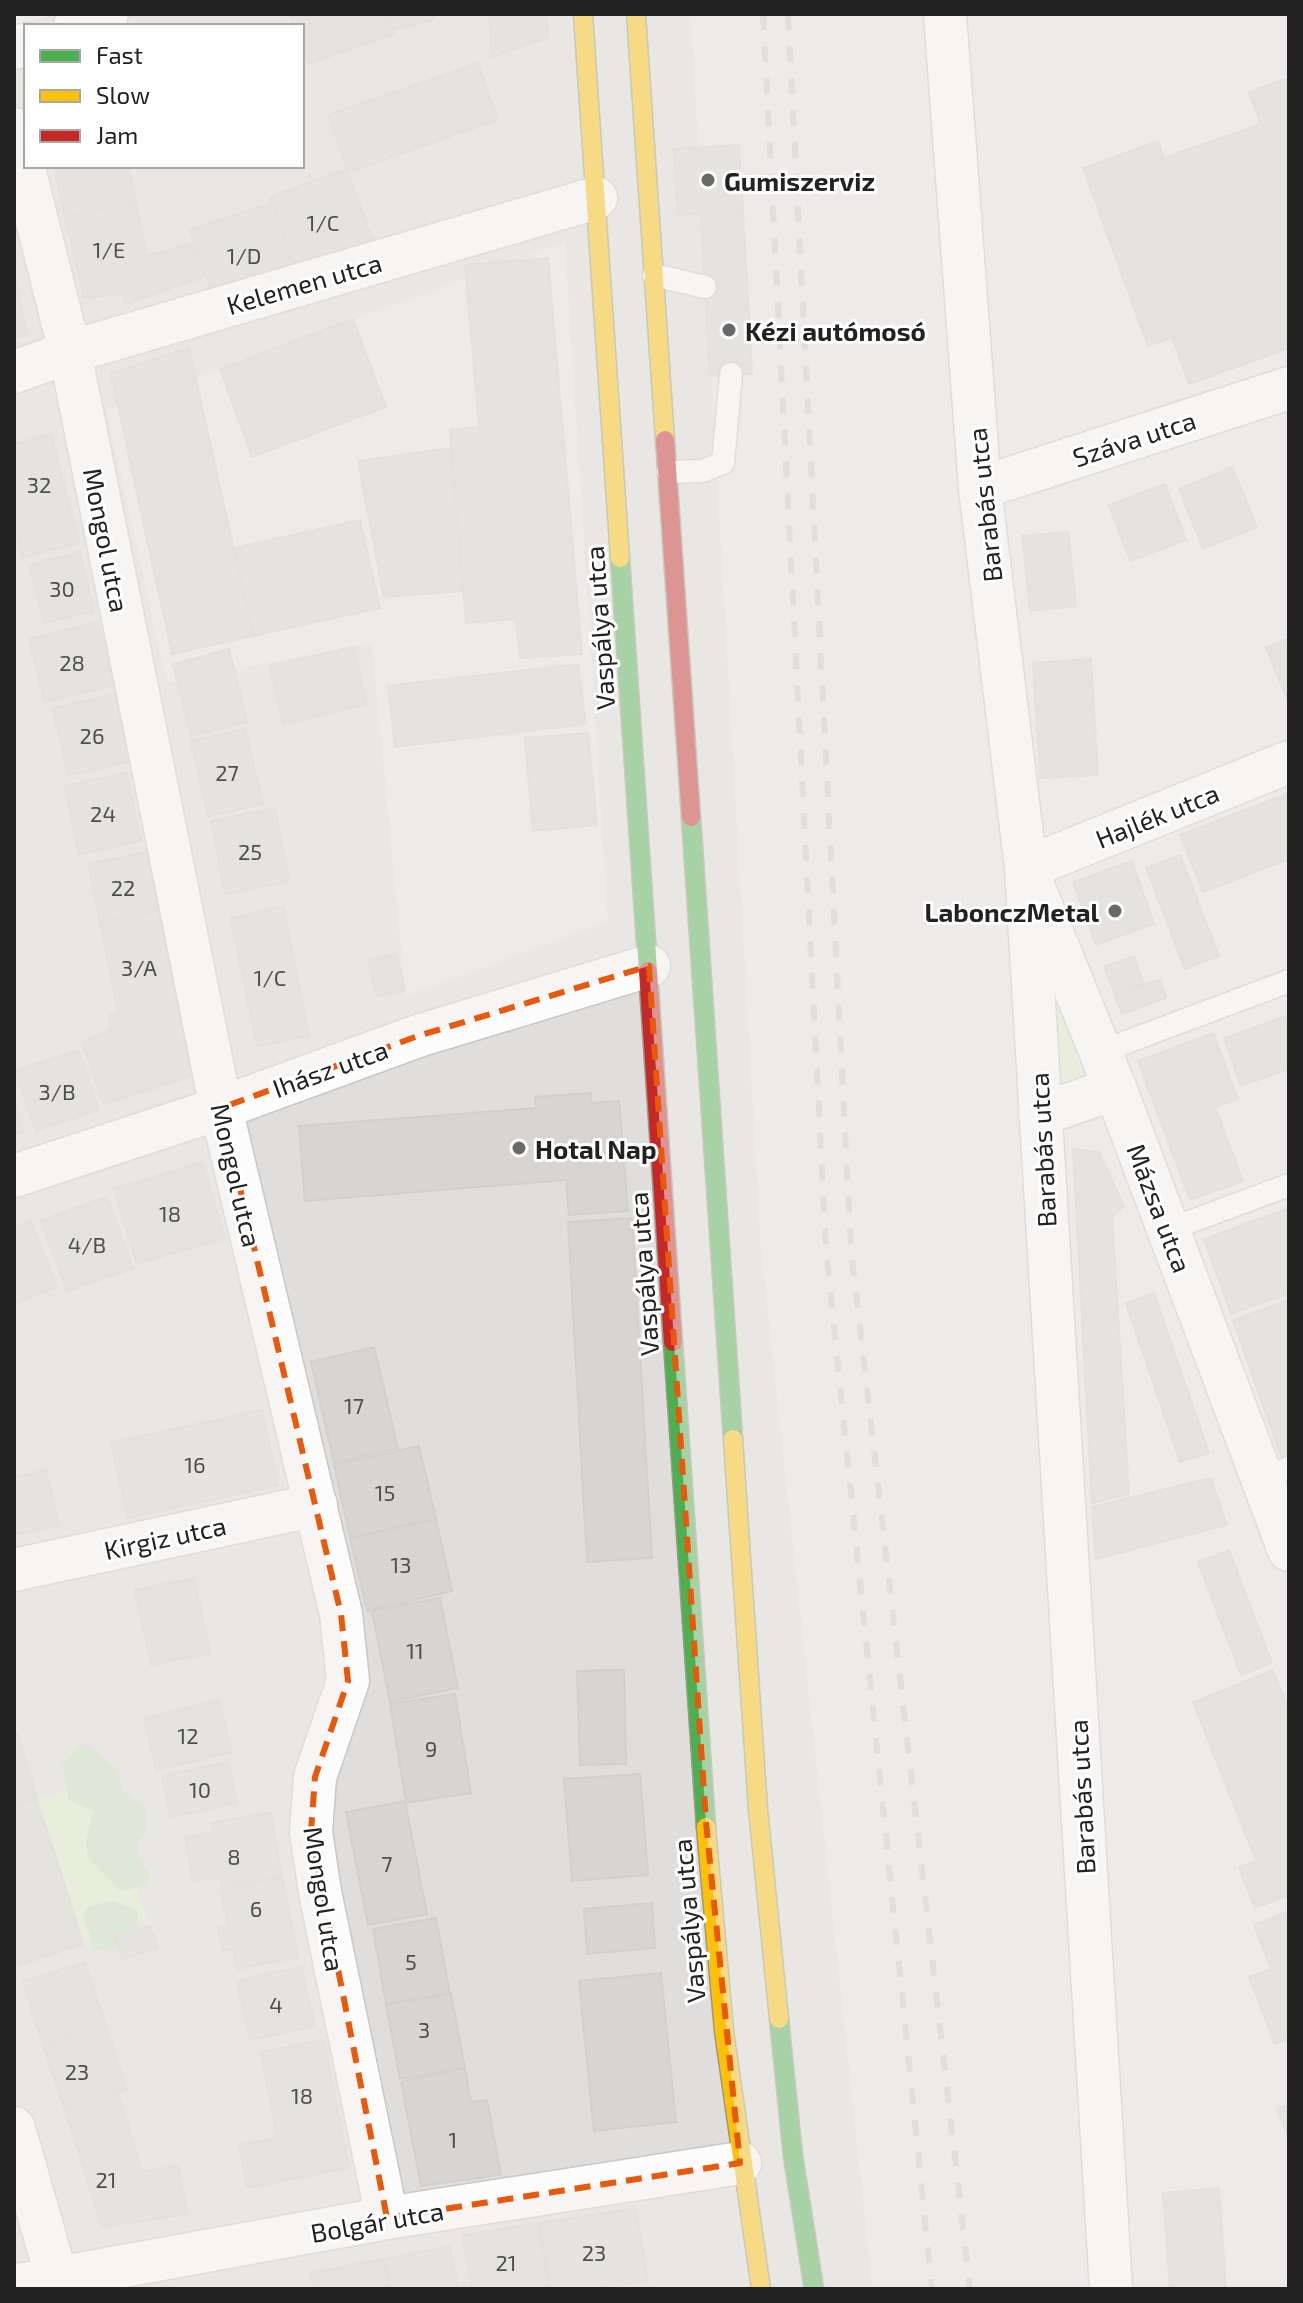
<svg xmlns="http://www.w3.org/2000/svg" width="1303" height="2303" font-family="'Exo 2',sans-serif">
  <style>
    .residential { fill: #dfdedc; fill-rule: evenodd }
    .industrial { fill: #ede4e9 }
    .grass { fill: #ddeccb }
    .forest { fill: #cbdec1 }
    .building { fill: #d7d4d2; stroke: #d3d0cc; stroke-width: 2 }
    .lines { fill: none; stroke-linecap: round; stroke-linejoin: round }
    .lane-casing { stroke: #c9c8c7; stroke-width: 25 }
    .street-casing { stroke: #c9c8c7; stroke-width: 45 }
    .fast-casing { stroke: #999a82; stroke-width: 21 }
    .slow-casing { stroke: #999a82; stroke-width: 21 }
    .jam-casing { stroke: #999a82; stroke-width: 21 }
    .lane { stroke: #fdfcfc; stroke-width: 22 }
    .street { stroke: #fdfcfc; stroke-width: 42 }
    .fast { stroke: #4caf50; stroke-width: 18 }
    .slow { stroke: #ffc107; stroke-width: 18 }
    .jam { stroke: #c62828; stroke-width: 18 }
    .rail { stroke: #ccc; stroke-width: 6; stroke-dasharray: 16 16; stroke-linecap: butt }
    .marked { fill: none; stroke: #e8590c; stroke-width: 6; stroke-dasharray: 16 10; stroke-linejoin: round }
    .poi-dot { fill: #6a6968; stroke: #fff; stroke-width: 3 }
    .labels { text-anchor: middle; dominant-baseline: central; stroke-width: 6; stroke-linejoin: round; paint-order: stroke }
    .number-label { font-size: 22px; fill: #4f4e4e }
    .poi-label { font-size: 26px; font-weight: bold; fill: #222; stroke: #fff; text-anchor: start }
    .street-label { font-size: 26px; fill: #222; stroke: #fff }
  </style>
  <rect width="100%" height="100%" fill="#f0eeeb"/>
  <path class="residential" d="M53,14H691L761,1246L873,2289H14V27ZM26,26H302V166H26ZM565,243L406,996L372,642L167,683L107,409Z"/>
  <g class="industrial">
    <polygon points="691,14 1289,14 1289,2289 873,2289 761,1246"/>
    <polygon points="565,243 608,921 406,996 372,642 167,683 106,409"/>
  </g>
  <g class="grass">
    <polygon points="1055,982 1090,1080 1053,1090"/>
    <polygon points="101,1779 147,1921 84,1941 39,1800"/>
  </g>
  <g class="forest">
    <path d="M82,1743C105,1756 118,1764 123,1791L147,1808L146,1833L137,1844V1856L151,1875L143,1886L121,1892L87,1856L86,1839L94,1811L69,1800L62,1765Z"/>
    <polygon points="111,1901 137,1909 139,1938 128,1947 94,1950 83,1914 89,1906"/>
  </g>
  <g class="building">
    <polygon points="290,14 387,14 394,34 308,64 302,47 302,26 294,26"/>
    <polygon points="388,14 433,14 434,20 393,30"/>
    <polygon points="489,14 546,14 548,37 492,57"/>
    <polygon points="478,63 498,120 348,172 328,115"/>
    <polygon points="1289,78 1289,348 1189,384 1172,337 1148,346 1083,168 1158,141 1164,158 1261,124 1249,92"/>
    <polygon points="739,145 743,211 678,215 674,149"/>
    <polygon points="54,166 128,166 136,202 65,217"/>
    <polygon points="346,169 374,242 294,268 270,197"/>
    <polygon points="136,202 146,256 194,243 206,276 126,304 123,294 84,298 65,217"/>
    <polygon points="272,203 294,268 213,296 190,230"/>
    <polygon points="743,211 752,374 710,376 701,214"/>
    <polygon points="548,258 582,654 520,658 516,619 466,623 450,430 479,427 465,265"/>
    <polygon points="14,271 27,334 14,339"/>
    <polygon points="353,319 386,407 252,457 220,369"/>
    <polygon points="189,348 253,636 172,654 111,374"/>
    <polygon points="51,434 79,543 22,557 14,524 14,444"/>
    <polygon points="451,448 463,591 384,597 358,461"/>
    <polygon points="1232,467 1257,527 1203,549 1179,489"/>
    <polygon points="1165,484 1186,540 1130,561 1109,505"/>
    <polygon points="360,520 380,608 253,636 234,548"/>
    <polygon points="1068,532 1076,606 1030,611 1022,536"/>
    <polygon points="80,552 94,611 44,623 29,565"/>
    <polygon points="98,622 114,685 45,702 29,639"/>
    <polygon points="1289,638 1289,698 1287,699 1266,647"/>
    <polygon points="353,647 367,704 283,724 270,666"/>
    <polygon points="229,649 247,722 191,736 173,664"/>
    <polygon points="1091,659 1098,775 1040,778 1033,663"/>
    <polygon points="578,664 586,724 395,747 388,686"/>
    <polygon points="115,694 130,762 68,775 53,708"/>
    <polygon points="245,729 263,804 208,816 191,741"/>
    <polygon points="588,733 597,825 533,831 525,738"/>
    <polygon points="127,773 141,841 79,854 65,786"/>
    <polygon points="1289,793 1289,859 1203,892 1180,835"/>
    <polygon points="275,808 289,881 225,894 211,821"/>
    <polygon points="147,852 159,911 100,922 88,864"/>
    <polygon points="1180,855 1219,956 1185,969 1146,868"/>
    <polygon points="1132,861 1154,924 1096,945 1073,882"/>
    <polygon points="283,907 309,1036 257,1046 231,918"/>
    <polygon points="159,911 192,1076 104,1104 82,1042 111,1030 108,1015 118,1013 100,922"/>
    <polygon points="396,954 405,990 377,996 368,961"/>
    <polygon points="1134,956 1144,984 1115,995 1104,967"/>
    <polygon points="1160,979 1166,998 1122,1014 1115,995"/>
    <polygon points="1289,1015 1289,1069 1241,1086 1224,1038"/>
    <polygon points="1213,1033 1238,1099 1215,1107 1243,1181 1190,1200 1138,1061"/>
    <polygon points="78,1050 99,1110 36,1131 15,1071"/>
    <polygon points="591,1093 591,1103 619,1101 628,1211 569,1215 566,1180 305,1201 299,1126 536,1108 535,1097"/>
    <polygon points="14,1101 24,1132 14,1135"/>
    <polygon points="1073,1149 1099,1152 1124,1206 1112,1217 1129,1494 1092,1503"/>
    <polygon points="202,1162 225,1238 137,1264 114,1189"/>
    <polygon points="107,1197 133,1269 67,1291 41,1220"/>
    <polygon points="1289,1208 1289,1293 1231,1314 1204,1239"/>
    <polygon points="632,1218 652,1558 587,1562 568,1222"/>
    <polygon points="31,1221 57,1287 14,1304 14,1228"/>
    <polygon points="1154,1293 1209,1453 1180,1462 1126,1303"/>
    <polygon points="1289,1300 1289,1454 1281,1457 1233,1320"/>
    <polygon points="374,1347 398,1448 334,1463 311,1362"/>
    <polygon points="262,1410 278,1485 128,1518 111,1443"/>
    <polygon points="419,1446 436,1519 350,1538 334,1465"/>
    <polygon points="46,1470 59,1525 14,1535 14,1478"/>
    <polygon points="1211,1478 1227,1525 1096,1559 1092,1507"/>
    <polygon points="436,1519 452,1591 367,1611 350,1538"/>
    <polygon points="1229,1550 1272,1663 1241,1675 1198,1562"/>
    <polygon points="194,1578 210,1653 151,1665 135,1590"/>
    <polygon points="440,1598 458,1688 390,1702 372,1611"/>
    <polygon points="624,1670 626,1764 580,1765 577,1671"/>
    <polygon points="1273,1670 1289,1710 1289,1895 1255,1908 1239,1867 1256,1861 1193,1702"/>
    <polygon points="455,1694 471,1793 406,1803 390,1704"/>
    <polygon points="219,1700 232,1752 156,1770 144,1719"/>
    <polygon points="17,1733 37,1798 14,1805 14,1734"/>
    <polygon points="228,1762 237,1803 171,1817 162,1776"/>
    <polygon points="640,1774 648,1875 572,1881 564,1779"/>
    <polygon points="36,1799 60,1870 14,1885 14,1806"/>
    <polygon points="405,1801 427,1914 368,1925 346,1812"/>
    <polygon points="271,1813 282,1876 222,1887 220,1877 193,1881 185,1837 213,1832 212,1823"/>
    <polygon points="60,1870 83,1944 19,1965 14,1949 14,1885"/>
    <polygon points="282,1878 298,1957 237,1969 233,1949 223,1951 218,1928 228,1926 221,1890"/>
    <polygon points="652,1903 655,1948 587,1954 584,1909"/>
    <polygon points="1289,1911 1289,2038 1275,2044 1249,1977 1271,1969 1254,1925"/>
    <polygon points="436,1918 450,1993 386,2004 373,1929"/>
    <polygon points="150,1926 158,1947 122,1959 115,1937"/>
    <polygon points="85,1962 106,2025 43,2045 23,1982"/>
    <polygon points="301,1967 315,2026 250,2040 237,1981"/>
    <polygon points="661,1973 676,2122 594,2131 579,1981"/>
    <polygon points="451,1993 465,2068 400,2079 386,2005"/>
    <polygon points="105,2025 127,2090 65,2110 43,2046"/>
    <polygon points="324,2040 349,2168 247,2188 239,2145 277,2138 261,2052"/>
    <polygon points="465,2068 471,2102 487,2100 501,2175 421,2186 401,2082"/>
    <polygon points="118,2093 142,2172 178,2166 187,2214 102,2227 65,2110"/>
    <polygon points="1289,2104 1289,2138 1277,2109"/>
    <polygon points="1219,2188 1226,2289 1170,2289 1163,2193"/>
    <polygon points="636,2208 648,2280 590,2289 550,2289 540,2223"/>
    <polygon points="538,2223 549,2289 472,2289 463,2235"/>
    <polygon points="450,2247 458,2289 390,2289 384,2259"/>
    <polygon points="383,2259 389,2289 314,2289 310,2273"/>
  </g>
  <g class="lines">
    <g class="lane-casing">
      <g id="lane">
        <polyline points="654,275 705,287"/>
        <polyline points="668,472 702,471 723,463 731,374"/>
        <polyline points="1100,1052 1289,981"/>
        <polyline points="1168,1230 1289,1185"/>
        <polyline points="1262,1479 1289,1468"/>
      </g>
    </g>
    <g class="street-casing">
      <g id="street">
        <polyline points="945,14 980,488 1026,868 1111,2289"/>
        <polyline points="75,26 107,14"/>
        <polyline points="14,48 26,44"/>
        <polyline points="14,129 70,352 221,1108 341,1614 348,1681 315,1777 311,1832 320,1892 387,2218"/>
        <polyline points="14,372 70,352 596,198"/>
        <polyline points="980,488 1289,388"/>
        <polyline points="1289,762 1026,868 1115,1088 1289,1550"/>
        <polyline points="1040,1115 1115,1088"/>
        <polyline points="14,1176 221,1108 418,1036 649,966"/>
        <polyline points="14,1570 316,1505"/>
        <polyline points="14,2128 60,2289"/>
        <polyline points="14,2286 387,2218 740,2163"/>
      </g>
    </g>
    <g class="fast-casing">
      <g id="fast">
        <polyline points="620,558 648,971"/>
        <polyline points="691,817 733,1439"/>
        <polyline points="673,1342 706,1827"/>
        <polyline points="779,2019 793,2156 814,2289"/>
      </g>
    </g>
    <g class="slow-casing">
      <g id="slow">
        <polyline points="583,14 620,558"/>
        <polyline points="636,14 665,440"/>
        <polyline points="733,1439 758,1809 779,2019"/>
        <polyline points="706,1827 724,2031 761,2289"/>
      </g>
    </g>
    <g class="jam-casing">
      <g id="jam">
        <polyline points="665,440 691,817"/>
        <polyline points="648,971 673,1342"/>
      </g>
    </g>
    <use href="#lane" class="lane"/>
    <use href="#street" class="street"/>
    <use href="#fast" class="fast"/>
    <use href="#slow" class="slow"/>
    <use href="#jam" class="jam"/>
    <g class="rail">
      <polyline points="763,14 826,1248 932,2289"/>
      <polyline points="788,14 851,1249 970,2289"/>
    </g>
  </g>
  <path d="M0 0H1303V2303H0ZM649,966L706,1822L740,2163L387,2218L311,1832L315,1777L348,1681L341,1614L221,1108L418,1036Z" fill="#f0eeeb" fill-opacity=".55" fill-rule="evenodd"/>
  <path class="marked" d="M649,966L706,1822L740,2163L387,2218L311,1832L315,1777L348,1681L341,1614L221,1108L418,1036Z"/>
  <g class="poi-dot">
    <circle cx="708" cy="180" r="8"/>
    <circle cx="729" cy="330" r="8"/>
    <circle cx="1115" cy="911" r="8"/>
    <circle cx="519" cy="1148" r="8"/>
  </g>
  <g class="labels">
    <g class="number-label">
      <text x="323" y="222">1/C</text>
      <text x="109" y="249">1/E</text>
      <text x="244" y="255">1/D</text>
      <text x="39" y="484">32</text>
      <text x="62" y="588">30</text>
      <text x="72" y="662">28</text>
      <text x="92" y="735">26</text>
      <text x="227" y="772">27</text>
      <text x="103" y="813">24</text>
      <text x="250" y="851">25</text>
      <text x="123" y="887">22</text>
      <text x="139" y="967">3/A</text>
      <text x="270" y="977">1/C</text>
      <text x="57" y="1091">3/B</text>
      <text x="170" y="1213">18</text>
      <text x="87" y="1244">4/B</text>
      <text x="354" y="1405">17</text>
      <text x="195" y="1464">16</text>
      <text x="385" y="1492">15</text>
      <text x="401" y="1564">13</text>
      <text x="415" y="1650">11</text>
      <text x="188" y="1735">12</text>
      <text x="431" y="1748">9</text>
      <text x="200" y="1789">10</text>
      <text x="234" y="1856">8</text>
      <text x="387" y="1863">7</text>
      <text x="256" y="1908">6</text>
      <text x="411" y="1961">5</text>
      <text x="276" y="2004">4</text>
      <text x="424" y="2029">3</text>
      <text x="77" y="2071">23</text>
      <text x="302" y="2095">18</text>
      <text x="453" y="2139">1</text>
      <text x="106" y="2179">21</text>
      <text x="594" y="2252">23</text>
      <text x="506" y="2262">21</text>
    </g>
    <g class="poi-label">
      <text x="724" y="180">Gumiszerviz</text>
      <text x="745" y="330">Kézi autómosó</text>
      <text x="1099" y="911" text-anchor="end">LabonczMetal</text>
      <text x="535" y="1148">Hotal Nap</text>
    </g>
    <g class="street-label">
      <text transform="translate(304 283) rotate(-16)">Kelemen utca</text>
      <text transform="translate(1134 438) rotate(-18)">Száva utca</text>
      <text transform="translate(984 505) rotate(-96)">Barabás utca</text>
      <text transform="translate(107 540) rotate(79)">Mongol utca</text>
      <text transform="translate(599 628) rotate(-94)">Vaspálya utca</text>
      <text transform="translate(1157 815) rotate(-22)">Hajlék utca</text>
      <text transform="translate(330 1068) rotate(-20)">Ihász utca</text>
      <text transform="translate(1042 1150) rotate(-93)">Barabás utca</text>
      <text transform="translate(237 1175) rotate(77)">Mongol utca</text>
      <text transform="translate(1160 1208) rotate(69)">Mázsa utca</text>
      <text transform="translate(643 1274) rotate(-94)">Vaspálya utca</text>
      <text transform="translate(165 1537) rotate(-12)">Kirgiz utca</text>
      <text transform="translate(1081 1797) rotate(-93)">Barabás utca</text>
      <text transform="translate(325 1899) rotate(81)">Mongol utca</text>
      <text transform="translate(688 1921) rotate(-95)">Vaspálya utca</text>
      <text transform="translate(377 2221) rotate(-10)">Bolgár utca</text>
    </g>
  </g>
  <rect width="1303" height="2303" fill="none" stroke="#222222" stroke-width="32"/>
  <rect x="24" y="24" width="280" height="144" fill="#ffffff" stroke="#a7a7a7" stroke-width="2"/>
  <rect x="40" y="50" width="40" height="12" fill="#4caf50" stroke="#a7a7a7" stroke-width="2"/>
  <text x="96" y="64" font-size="24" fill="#222222">Fast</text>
  <rect x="40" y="90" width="40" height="12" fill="#ffc107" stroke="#a7a7a7" stroke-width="2"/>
  <text x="96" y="104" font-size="24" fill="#222222">Slow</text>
  <rect x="40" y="130" width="40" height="12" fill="#c62828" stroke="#a7a7a7" stroke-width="2"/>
  <text x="96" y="144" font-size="24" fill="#222222">Jam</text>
</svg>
